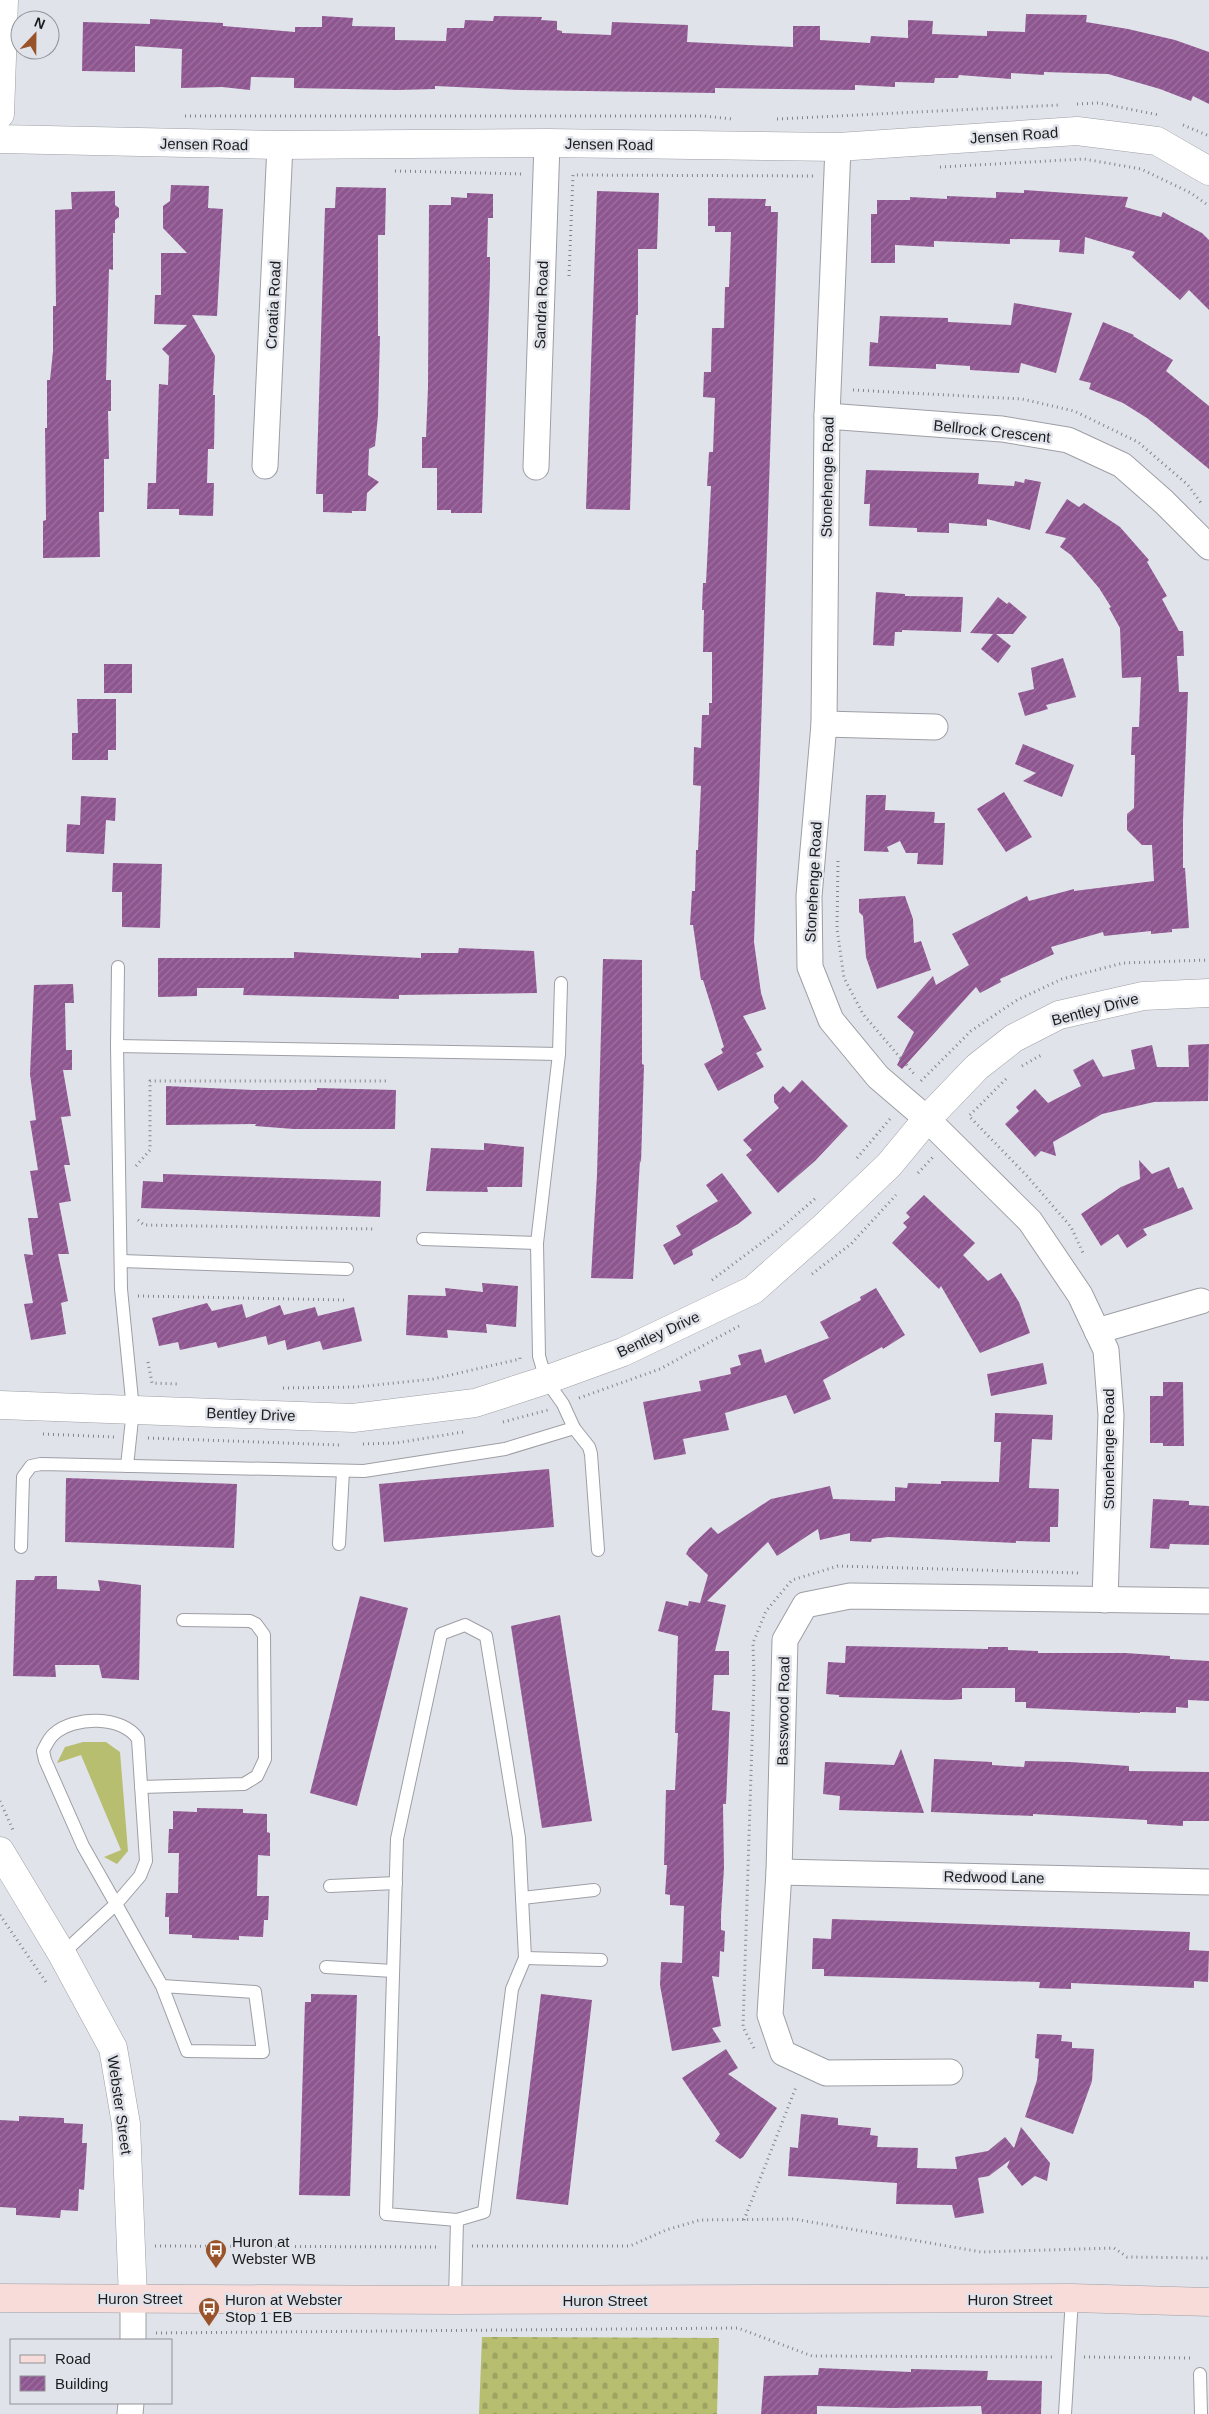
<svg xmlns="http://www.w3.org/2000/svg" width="1209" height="2414" font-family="Helvetica,sans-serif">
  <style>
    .green { fill: #b8be70 }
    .cemetery { fill: url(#cemetery-stones) }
    .building { fill: url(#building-hatch) }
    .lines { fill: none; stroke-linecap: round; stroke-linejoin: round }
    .service-casing { stroke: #9d9fa5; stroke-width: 14 }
    .minor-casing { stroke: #9d9fa5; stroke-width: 27 }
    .tertiary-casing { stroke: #9d9fa5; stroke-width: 29 }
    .secondary-casing { stroke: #9d9fa5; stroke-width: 29 }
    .path { stroke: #84858a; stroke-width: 3; stroke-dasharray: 1 4; stroke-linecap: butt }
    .service { stroke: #fff; stroke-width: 12 }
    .minor { stroke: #fff; stroke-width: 25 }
    .tertiary { stroke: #fff; stroke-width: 28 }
    .secondary { stroke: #f7dcd9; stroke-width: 28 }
    .labels { text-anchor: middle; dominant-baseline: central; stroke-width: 5; stroke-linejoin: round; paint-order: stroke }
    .street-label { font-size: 15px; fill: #1b1c1e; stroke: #e1e3ea }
    .poi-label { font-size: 15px; fill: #1b1c1e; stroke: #e1e3ea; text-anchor: start }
  </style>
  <defs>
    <pattern id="cemetery-stones" width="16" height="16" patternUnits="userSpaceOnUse" patternTransform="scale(1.25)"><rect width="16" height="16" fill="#b8be70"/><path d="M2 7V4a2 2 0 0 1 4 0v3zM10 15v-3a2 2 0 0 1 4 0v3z" fill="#9ea361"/></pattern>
    <pattern id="building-hatch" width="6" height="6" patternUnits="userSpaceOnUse" patternTransform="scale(1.25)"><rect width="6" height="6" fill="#8e5590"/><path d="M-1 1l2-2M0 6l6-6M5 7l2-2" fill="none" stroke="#9c749d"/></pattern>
  </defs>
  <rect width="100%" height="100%" fill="#e1e3ea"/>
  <polygon class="green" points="83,1742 106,1742 120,1752 128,1851 117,1864 104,1857 121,1850 81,1755 57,1763 65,1747"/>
  <polygon class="cemetery" points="482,2337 719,2338 717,2414 479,2414"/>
  <g class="building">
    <polygon points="1026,14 1087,15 1086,22 1128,29 1175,40 1209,52 1209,104 1193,96 1191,101 1160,89 1108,74 1044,72 1044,75 1011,73 1011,79 959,75 958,78 935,78 934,83 895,82 895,87 855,85 855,90 715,88 715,93 520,90 435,86 435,89 397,90 294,88 294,78 251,77 250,90 222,87 181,88 182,49 135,46 135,72 82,71 83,22 150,24 150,19 223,23 223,26 295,32 295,27 322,27 322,16 353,18 352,26 395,27 395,40 446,41 447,28 464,28 465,20 493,21 494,16 542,17 541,20 557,21 557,30 562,31 562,33 611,35 612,22 688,25 687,42 793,47 793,26 820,26 820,40 870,43 871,36 908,38 908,20 933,21 932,34 987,36 987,31 1025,32"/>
    <polygon points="171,185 209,186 208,208 223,209 217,316 192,315 215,356 213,395 215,395 214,449 208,449 207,483 214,483 213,516 179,515 179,509 147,509 148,483 156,483 159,384 168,385 169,356 162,349 187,325 154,324 155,295 161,295 161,253 187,253 163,228 163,206 170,201"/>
    <polygon points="336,187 386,188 385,235 378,235 378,336 380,336 378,415 375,446 369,449 368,475 379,482 367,493 366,511 352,511 352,513 323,512 323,494 316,494 325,208 335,208"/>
    <polygon points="1024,190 1128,197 1125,207 1161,217 1163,212 1202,233 1209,240 1209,310 1189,290 1180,300 1132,257 1135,252 1085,237 1084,254 1059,252 1060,240 1010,239 1010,244 934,241 934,247 895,245 895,263 871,263 871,214 877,214 877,200 910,200 910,197 947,199 947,196 996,198 996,192 1024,193"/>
    <polygon points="115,191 115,205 119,208 119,217 115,220 115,233 113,233 113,270 109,269 106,380 111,380 111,411 108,411 109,459 104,459 104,512 99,512 100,557 43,558 43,521 46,520 45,428 47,428 47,380 50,380 53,351 53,306 56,306 55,210 72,209 71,192"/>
    <polygon points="597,191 659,193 657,249 638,249 638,315 636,315 630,510 586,509"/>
    <polygon points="467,193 493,194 493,218 488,218 487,257 490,257 490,277 482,513 451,513 451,510 437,510 437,468 422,468 422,437 426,437 428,387 429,205 451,205 451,197 467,198"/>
    <polygon points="708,198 766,199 765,206 771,206 771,212 778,212 754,942 761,993 766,1009 743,1016 762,1050 756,1053 764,1067 718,1091 704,1064 723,1053 721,1049 724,1047 703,980 701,980 693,925 690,925 692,891 695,891 696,850 698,850 701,786 693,785 694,747 701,748 702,715 709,715 709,703 712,703 712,652 703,652 704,610 702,610 703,583 706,583 711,486 707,486 709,452 713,452 715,398 703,397 704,372 711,372 712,328 724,328 725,287 729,287 731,232 715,232 715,226 708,226"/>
    <polygon points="1014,303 1072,313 1056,373 1021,363 1019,373 970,370 970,366 936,364 936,369 869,366 870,342 878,343 880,316 948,318 948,322 1011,325"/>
    <polygon points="1103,322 1134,335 1133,336 1173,360 1166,371 1209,406 1209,469 1147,418 1123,403 1089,389 1091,383 1079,380"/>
    <polygon points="866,470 979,473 978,484 1014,486 1015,481 1024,483 1025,479 1041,482 1030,530 987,519 987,526 949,523 949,533 917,532 917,528 869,526 870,504 864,504"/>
    <polygon points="1067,499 1079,507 1084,503 1120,527 1149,560 1147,562 1167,596 1162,599 1179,631 1183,631 1184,656 1177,656 1179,692 1188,692 1183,821 1183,868 1185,868 1189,928 1172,929 1172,932 1151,934 1151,931 1104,936 1103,932 1051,947 1054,954 1000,979 1001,982 980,993 976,987 902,1069 897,1065 914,1032 897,1017 933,976 936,985 969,965 952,934 1027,896 1029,901 1074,889 1074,891 1154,881 1152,845 1142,845 1127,830 1127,814 1134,808 1135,755 1131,755 1132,727 1139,727 1141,677 1122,678 1120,628 1109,608 1111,607 1099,588 1071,555 1060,547 1066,538 1045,533"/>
    <polygon points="876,592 905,594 905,596 963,597 961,632 902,630 902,632 895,632 894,646 873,645"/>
    <polygon points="998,597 1007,604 1009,602 1027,617 1013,634 996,634 1011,646 998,663 981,649 993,634 970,633"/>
    <polygon points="1063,658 1076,697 1046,705 1048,709 1025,716 1018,693 1034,689 1031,668"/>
    <rect x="104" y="664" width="28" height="29"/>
    <polygon points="77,699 116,699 116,750 108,750 108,760 72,760 72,733 78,733"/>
    <polygon points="1023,744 1074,765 1062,797 1023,781 1036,773 1015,764"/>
    <polygon points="1004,792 1032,837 1006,852 977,809"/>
    <polygon points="866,795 886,795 885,810 935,812 934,823 945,823 943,865 917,864 918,853 906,853 900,841 887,847 889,852 864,851"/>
    <polygon points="81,796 116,798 115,821 106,820 104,854 66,852 67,824 80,825"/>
    <polygon points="113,863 162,864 160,928 122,927 122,892 112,892"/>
    <polygon points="905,896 913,919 914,943 921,941 931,970 877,989 866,957 863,916 859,912 859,899"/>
    <polygon points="459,948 534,951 537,993 399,995 399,999 243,995 244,988 197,988 197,996 158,997 158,958 294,958 294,952 421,958 421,953 458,953"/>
    <polygon points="603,959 642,960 642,1064 644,1065 641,1163 640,1160 633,1279 591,1278 597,1175"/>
    <polygon points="73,984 74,1003 65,1003 66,1050 72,1050 72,1070 63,1070 71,1116 61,1117 70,1165 64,1165 71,1201 59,1203 69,1254 58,1254 68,1301 61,1303 66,1334 31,1340 24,1304 33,1303 24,1254 33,1255 28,1218 38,1218 30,1171 38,1170 30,1121 36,1120 30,1074 34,985"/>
    <polygon points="1209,1044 1208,1101 1154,1102 1102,1114 1053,1142 1056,1156 1041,1151 1035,1157 1005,1124 1019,1111 1016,1107 1035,1089 1048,1103 1081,1086 1073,1070 1093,1059 1103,1077 1135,1069 1131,1050 1152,1045 1157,1067 1189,1067 1188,1045"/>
    <polygon points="802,1080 848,1126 815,1161 778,1193 746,1155 752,1150 743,1140 779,1108 774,1102 774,1095 783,1086 790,1093"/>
    <polygon points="166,1086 253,1090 317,1090 317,1088 396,1090 395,1129 294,1129 255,1126 256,1124 166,1125"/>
    <polygon points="484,1143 524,1147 522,1187 487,1187 488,1192 426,1191 431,1148 484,1150"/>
    <polygon points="1139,1160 1152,1174 1169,1167 1178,1189 1183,1187 1193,1209 1143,1229 1147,1235 1127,1248 1118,1234 1101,1246 1081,1214 1121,1187 1140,1179"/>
    <polygon points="722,1173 752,1213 738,1224 692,1250 693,1255 674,1265 663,1245 681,1235 676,1226 718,1201 706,1185"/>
    <polygon points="163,1174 381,1181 380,1217 141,1208 143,1181 163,1182"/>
    <polygon points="924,1195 975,1243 963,1255 988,1281 1001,1273 1019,1302 1030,1333 980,1353 941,1286 939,1289 892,1243 907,1227 903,1223 910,1217 906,1213"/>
    <polygon points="482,1283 518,1286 516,1327 486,1324 487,1333 447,1330 448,1338 406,1335 408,1295 446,1296 445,1288 483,1292"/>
    <polygon points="876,1288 905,1335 883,1349 882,1347 823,1380 831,1399 794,1414 786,1395 725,1413 729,1430 683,1439 686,1454 654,1460 643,1402 701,1391 699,1381 731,1374 730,1368 741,1365 738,1355 761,1349 765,1363 829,1338 820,1322 861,1300 860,1297"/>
    <polygon points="207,1303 212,1311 242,1304 246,1318 280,1305 284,1315 315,1307 318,1316 354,1307 362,1341 323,1350 320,1341 287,1350 285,1340 268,1345 266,1336 218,1348 216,1342 180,1350 178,1342 159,1346 152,1318"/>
    <polygon points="1043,1363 1047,1384 991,1396 987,1374"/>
    <polygon points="1163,1382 1183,1382 1184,1446 1163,1446 1163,1443 1150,1443 1150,1396 1163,1396"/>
    <polygon points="995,1413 1053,1415 1052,1440 1032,1439 1029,1488 1059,1489 1058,1527 1050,1527 1050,1542 1016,1541 1016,1543 888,1537 872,1539 871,1542 850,1541 850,1533 820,1540 818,1529 777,1556 768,1542 707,1601 726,1605 715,1651 729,1651 729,1675 714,1675 712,1710 730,1712 726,1804 723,1804 724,1868 721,1915 721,1930 725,1931 724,1952 720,1951 719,1977 712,1976 721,2026 712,2028 721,2042 672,2051 660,1985 661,1962 682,1963 684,1906 670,1905 670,1895 665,1894 667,1865 664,1865 666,1790 675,1790 678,1733 675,1733 678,1636 658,1631 666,1601 688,1606 689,1601 700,1603 708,1575 686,1554 689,1548 711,1527 718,1534 771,1499 817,1489 830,1486 833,1499 895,1501 895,1487 907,1488 908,1483 941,1484 941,1481 999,1482 1001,1442 994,1442"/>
    <polygon points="549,1469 554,1527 384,1542 379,1484"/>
    <polygon points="66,1478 237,1484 234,1548 65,1542"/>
    <polygon points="1153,1499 1189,1501 1189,1505 1209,1506 1209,1545 1170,1544 1169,1549 1150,1548"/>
    <polygon points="35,1576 57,1576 57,1589 100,1591 98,1580 141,1585 139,1680 102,1678 99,1665 55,1665 56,1677 13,1676 16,1580 34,1580"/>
    <polygon points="360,1596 408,1608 357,1806 310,1793"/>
    <polygon points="560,1615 592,1821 542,1828 511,1626"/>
    <polygon points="846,1646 988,1649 988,1647 1008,1647 1008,1650 1038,1651 1038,1653 1125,1653 1170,1656 1170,1659 1209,1661 1209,1701 1188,1700 1188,1708 1176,1707 1176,1713 1140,1712 1140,1713 1026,1708 1026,1702 1015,1702 1015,1688 962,1688 962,1699 950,1700 839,1697 839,1695 826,1694 828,1662 845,1663"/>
    <polygon points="901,1749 924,1813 839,1810 840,1796 823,1794 825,1762 894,1765"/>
    <polygon points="934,1759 992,1762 992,1765 1024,1767 1025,1761 1070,1762 1129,1766 1129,1771 1209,1772 1209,1821 1183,1821 1183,1826 1147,1824 1147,1820 1033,1814 1033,1816 931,1812"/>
    <polygon points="197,1808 243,1809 243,1813 267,1814 267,1832 270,1833 270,1856 258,1855 257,1896 269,1896 268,1920 264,1920 263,1937 239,1936 239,1940 192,1938 192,1935 169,1934 169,1917 165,1917 166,1893 178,1893 179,1853 168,1853 169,1829 173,1829 173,1811 197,1812"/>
    <polygon points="832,1919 1190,1932 1189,1950 1209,1951 1208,1982 1194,1981 1194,1988 1071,1983 1071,1989 1039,1988 1040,1982 824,1976 824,1969 812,1969 813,1938 831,1939"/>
    <polygon points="311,1994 357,1995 350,2196 299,2195 305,2002 311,2002"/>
    <polygon points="541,1994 592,2000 568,2205 516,2199"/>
    <polygon points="1037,2034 1062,2035 1061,2041 1072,2042 1072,2048 1094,2049 1092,2081 1073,2134 1025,2117 1037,2080 1039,2059 1035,2058"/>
    <polygon points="726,2049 738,2068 728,2074 777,2108 743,2157 740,2159 715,2141 720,2134 682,2078"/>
    <polygon points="801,2114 838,2118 838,2125 871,2128 870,2135 878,2136 877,2147 918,2148 917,2168 957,2169 955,2157 988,2151 1005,2137 1014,2148 1021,2127 1050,2163 1047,2181 1035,2176 1022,2186 1007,2167 1010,2160 989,2176 978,2178 984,2213 955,2218 952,2205 896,2204 897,2183 788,2176 790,2147 798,2148"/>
    <polygon points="19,2116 64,2118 64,2123 83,2124 82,2143 87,2143 84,2190 79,2189 78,2211 61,2210 60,2218 16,2215 16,2208 0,2207 0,2120 19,2121"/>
    <polygon points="819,2368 911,2372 911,2369 988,2371 987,2380 1042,2381 1041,2414 982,2414 981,2406 893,2408 817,2406 817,2414 761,2414 764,2376 818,2375"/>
  </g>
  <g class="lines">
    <g class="service-casing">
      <g id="service">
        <polyline points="118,967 117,1046 121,1289 133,1410 127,1466"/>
        <polyline points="561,983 559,1054 537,1243 539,1356 546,1380 563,1404 574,1428 589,1447 591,1454 598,1550"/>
        <polyline points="117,1046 559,1054"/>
        <polyline points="423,1239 537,1243"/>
        <polyline points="122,1261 347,1269"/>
        <polyline points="339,1544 343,1471"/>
        <polyline points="21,1547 23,1477 31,1466 41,1464 364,1471 505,1449 574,1428"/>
        <polygon points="465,1625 486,1636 519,1838 525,1958 512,1989 484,2212 457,2220 386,2214 397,1839 441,1634"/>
        <polyline points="141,1787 244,1784 257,1776 265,1759 264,1635 256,1624 250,1621 183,1620"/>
        <polyline points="330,1886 396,1883"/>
        <polyline points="522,1898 594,1890"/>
        <path d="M62,1954L116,1904L83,1846L45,1760L43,1751C46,1745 49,1738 54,1734C74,1716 122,1715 138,1739L146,1861L140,1876L116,1904L162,1986L187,2051L263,2052L255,1992L162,1986"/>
        <polyline points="525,1958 601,1960"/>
        <polyline points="326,1967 393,1971"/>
        <polyline points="455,2300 457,2220"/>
        <polyline points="1200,2374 1201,2414"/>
        <polyline points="1065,2414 1072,2298"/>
      </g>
    </g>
    <g class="minor-casing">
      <g id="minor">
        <polyline points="838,147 827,416 824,724 809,896 810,967 831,1020 878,1077 927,1119 1030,1221 1080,1295 1097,1331 1106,1350 1111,1415 1105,1600"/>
        <polyline points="827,416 1002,429 1068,440 1122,465 1164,502 1209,547"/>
        <polyline points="265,466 280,145"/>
        <polyline points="536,467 547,143"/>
        <polyline points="824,724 935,727"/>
        <polyline points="1097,1331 1201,1301"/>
        <polyline points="779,1872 1209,1882"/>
        <polyline points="950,2072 826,2073 783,2053 770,2015 779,1872 785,1640 805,1605 850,1596 1209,1601"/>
        <polyline points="133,2298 133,2340"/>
        <polyline points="130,2414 131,2403"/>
      </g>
    </g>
    <g class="tertiary-casing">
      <g id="tertiary">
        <polyline points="0,114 4,0"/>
        <polyline points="0,139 280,145 547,143 838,147 1077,131 1157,141 1209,171"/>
        <polyline points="0,1405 353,1418 475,1403 546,1380 623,1352 753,1290 824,1227 889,1165 927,1119 977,1067 1014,1038 1059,1015 1143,996 1209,993"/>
        <polyline points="0,1851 62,1954 113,2048 126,2124 133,2298"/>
      </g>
    </g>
    <g class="secondary-casing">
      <polyline id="secondary" points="0,2298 455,2300 1072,2298 1209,2302"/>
    </g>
    <g class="path">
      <polyline points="1077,104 1099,103 1159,115"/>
      <polyline points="185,116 704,116 733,119"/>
      <polyline points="777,119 1060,105"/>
      <polyline points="1183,125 1209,136"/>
      <polyline points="940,167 1084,159 1141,169 1191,193 1209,206"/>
      <polyline points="395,171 524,174"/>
      <polyline points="569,276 573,175 814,176"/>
      <polyline points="853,390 1022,399 1074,411 1138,442 1188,485 1201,503"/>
      <polyline points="838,861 837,929 844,978 863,1014 915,1075"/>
      <polyline points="1022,1066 1043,1054"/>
      <polyline points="1006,1079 969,1116 1027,1176 1071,1227 1084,1255"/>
      <polyline points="921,1081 971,1031 1017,1000 1062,979 1123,963 1209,960"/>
      <polyline points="857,1158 890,1119"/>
      <polyline points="136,1166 150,1150 150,1081 389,1081"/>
      <polyline points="918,1173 933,1157"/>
      <polyline points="138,1220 144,1225 375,1229"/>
      <polyline points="812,1274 851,1244 896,1195"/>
      <polyline points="712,1280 780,1229 817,1197"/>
      <polyline points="138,1296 345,1300"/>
      <polyline points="148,1362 152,1383 177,1384"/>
      <polyline points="283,1388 356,1387 433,1379 520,1359 520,1357"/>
      <polyline points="579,1398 660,1369 739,1326"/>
      <polyline points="503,1422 548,1410"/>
      <polyline points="43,1434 114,1437"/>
      <polyline points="148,1438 339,1445"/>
      <polyline points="363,1444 396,1443 463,1432"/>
      <polyline points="0,1801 13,1830"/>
      <polyline points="0,1915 48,1985"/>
      <polyline points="754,2048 743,2027 754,1679 753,1643 766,1611 792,1580 838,1566 1078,1573"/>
      <polyline points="744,2220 796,2087"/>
      <polyline points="155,2246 439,2247"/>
      <polyline points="472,2246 630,2246 666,2230 700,2220 794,2219 981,2252 1114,2248 1127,2257 1209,2258"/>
      <polyline points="156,2333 738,2328 812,2356 1053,2357"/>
      <polyline points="1084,2357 1193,2358"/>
    </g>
    <use href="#service" class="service"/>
    <use href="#minor" class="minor"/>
    <use href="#tertiary" class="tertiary"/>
    <use href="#secondary" class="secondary"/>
  </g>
  <defs>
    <g id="bus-pin" transform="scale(1.125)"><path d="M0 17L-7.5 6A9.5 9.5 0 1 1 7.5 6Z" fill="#99532a" stroke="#e1e3ea"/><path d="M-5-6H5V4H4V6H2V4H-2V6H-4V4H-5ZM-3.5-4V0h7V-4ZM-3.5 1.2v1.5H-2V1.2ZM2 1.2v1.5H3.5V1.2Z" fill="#fff"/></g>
  </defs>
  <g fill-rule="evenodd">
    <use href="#bus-pin" x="216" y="2250"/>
    <use href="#bus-pin" x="209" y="2308"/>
  </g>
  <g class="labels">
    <g class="street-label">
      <text transform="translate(1014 135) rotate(-4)">Jensen Road</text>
      <text transform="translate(204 144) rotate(1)">Jensen Road</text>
      <text transform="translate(609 144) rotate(1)">Jensen Road</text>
      <text transform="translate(273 305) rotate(-87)">Croatia Road</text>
      <text transform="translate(541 305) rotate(-88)">Sandra Road</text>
      <text transform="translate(992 431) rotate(6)">Bellrock Crescent</text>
      <text transform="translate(827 477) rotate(-89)">Stonehenge Road</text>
      <text transform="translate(813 882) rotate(-87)">Stonehenge Road</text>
      <text transform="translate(1095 1009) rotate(-15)">Bentley Drive</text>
      <text transform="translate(658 1334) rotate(-25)">Bentley Drive</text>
      <text transform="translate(251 1414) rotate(2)">Bentley Drive</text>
      <text transform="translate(1108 1449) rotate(-90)">Stonehenge Road</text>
      <text transform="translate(783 1711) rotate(-89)">Basswood Road</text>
      <text transform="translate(994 1877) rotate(1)">Redwood Lane</text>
      <text transform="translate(120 2105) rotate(82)">Webster Street</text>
      <text x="140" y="2298">Huron Street</text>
      <text x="1010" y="2299">Huron Street</text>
      <text x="605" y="2300">Huron Street</text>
    </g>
    <g class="poi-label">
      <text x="232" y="2241">Huron at<tspan x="232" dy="17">Webster WB</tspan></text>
      <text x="225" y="2299">Huron at Webster<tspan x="225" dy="17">Stop 1 EB</tspan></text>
    </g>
  </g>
  <rect x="10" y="2339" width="162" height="65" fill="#e1e3ea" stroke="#929398"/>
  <rect x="20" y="2355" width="25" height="8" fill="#f7dcd9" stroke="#929398"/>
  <text x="55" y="2364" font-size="15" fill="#1b1c1e">Road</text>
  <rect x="20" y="2376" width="25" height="15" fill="url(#building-hatch)" stroke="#929398"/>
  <text x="55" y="2389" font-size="15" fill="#1b1c1e">Building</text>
  <g transform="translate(35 35) rotate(22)"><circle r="24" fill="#e1e3ea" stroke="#929398"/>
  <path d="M0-4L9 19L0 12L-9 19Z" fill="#99532a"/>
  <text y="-8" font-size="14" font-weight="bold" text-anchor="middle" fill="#1b1c1e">N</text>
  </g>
</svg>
